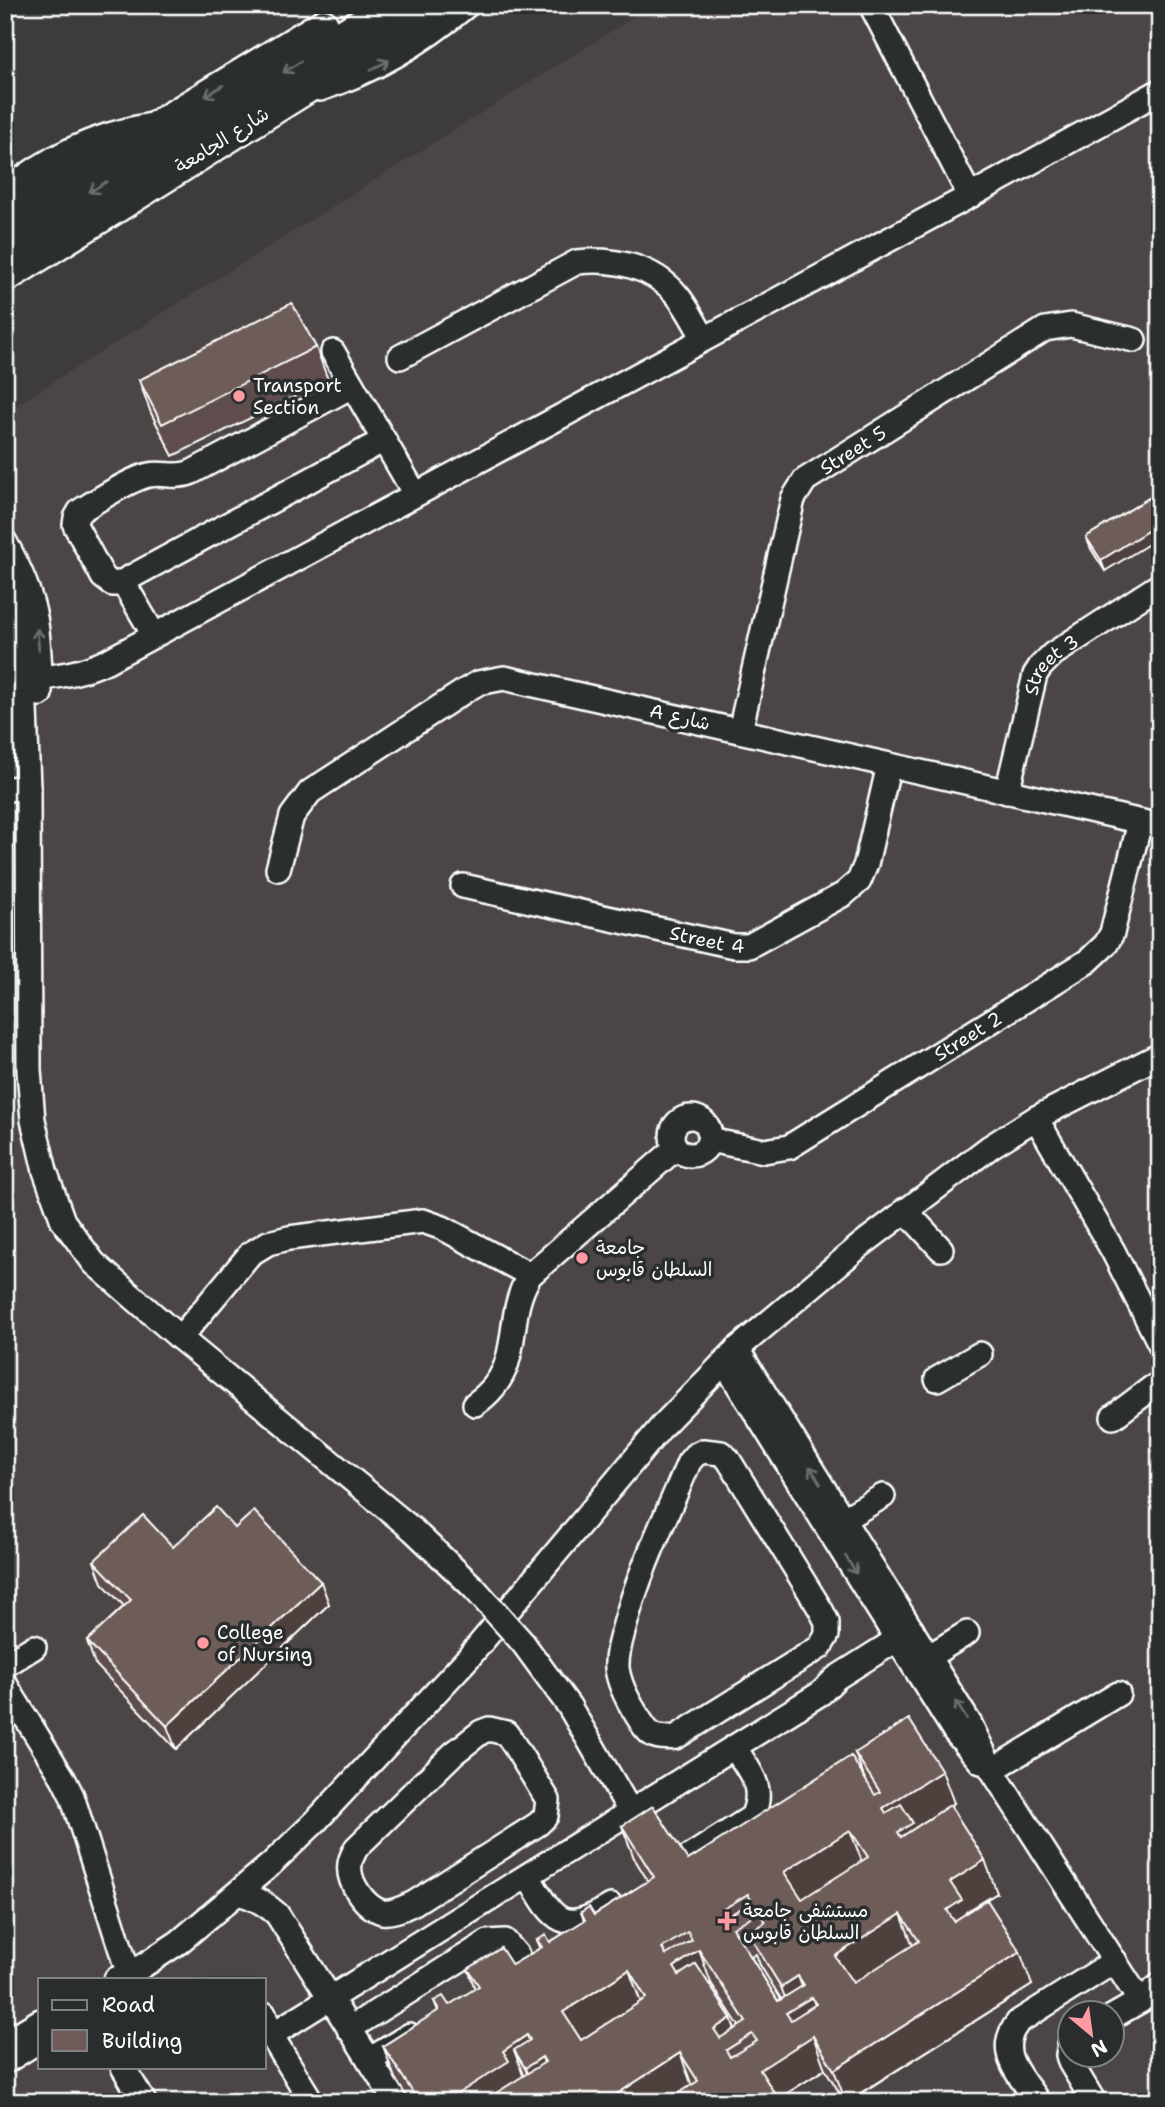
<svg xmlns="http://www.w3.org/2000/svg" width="1165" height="2107" font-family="'Shantell Sans','Playpen Sans Arabic',sans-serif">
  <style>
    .built { fill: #4c4544; fill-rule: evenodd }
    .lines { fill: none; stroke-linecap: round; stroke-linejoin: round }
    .minor-casing { stroke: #fff; stroke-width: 28 }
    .major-casing { stroke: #fff; stroke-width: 35 }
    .minor { stroke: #2a2d2e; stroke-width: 23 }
    .major { stroke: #2a2d2e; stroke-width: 30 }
    .minor-bridge-casing { stroke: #fff; stroke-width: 28; stroke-linecap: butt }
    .minor-bridge { stroke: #2a2d2e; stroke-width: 23 }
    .wall { fill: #5f4e4d; stroke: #fff; stroke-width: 2; fill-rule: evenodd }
    .shaded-wall { fill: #4d403e; stroke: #fff; stroke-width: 2 }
    .building { fill: #6e5b59; stroke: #fff; stroke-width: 2; fill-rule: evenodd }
    .oneway { stroke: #6a6c6d }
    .poi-dot { fill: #ff9aa2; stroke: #2a2d2e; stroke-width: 2.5 }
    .labels { text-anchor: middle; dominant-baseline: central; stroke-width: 7; stroke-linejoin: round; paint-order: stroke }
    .street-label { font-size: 19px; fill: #fff; stroke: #2a2d2e }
    .poi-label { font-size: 19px; fill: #fff; stroke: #2a2d2e; text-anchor: start }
  </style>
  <rect width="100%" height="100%" fill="#3e3b3b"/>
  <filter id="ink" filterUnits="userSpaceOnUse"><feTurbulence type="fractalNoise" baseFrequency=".0143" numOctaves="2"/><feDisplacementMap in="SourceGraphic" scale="14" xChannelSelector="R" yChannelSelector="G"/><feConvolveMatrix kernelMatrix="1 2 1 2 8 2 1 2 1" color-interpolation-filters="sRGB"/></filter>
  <g filter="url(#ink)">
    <path class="built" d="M653,5H1160V2102H5V412ZM40,1979H264V2067H40ZM1070,2012H1112V2054H1070Z"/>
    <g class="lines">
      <g class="minor-casing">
        <g id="minor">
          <polyline points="871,5 970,196"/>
          <path d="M320,89C375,71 422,43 467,5"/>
          <path d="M5,192C45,158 95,135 146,126"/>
          <polyline points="333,352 415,494"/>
          <path d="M400,357L577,262C613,258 653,266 677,295C688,308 695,324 704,338"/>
          <path d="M352,386L192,472C177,479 164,472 149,475C132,478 96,501 80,511L76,518L75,525L103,577L112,584H118L384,440"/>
          <path d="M5,542C37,599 40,629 40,694"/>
          <polyline points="123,582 154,635"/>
          <polyline points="5,591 17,621 24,681 28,788 29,1070 33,1120 45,1171 63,1221 94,1263 180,1338 412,1529 474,1588"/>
          <path d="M24,681C55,676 78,675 107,661L970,196L1160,91"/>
          <path id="s1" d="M740,731L793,499L805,480L1045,329L1071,325L1134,340"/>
          <polyline points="5,789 28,788"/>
          <path id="s2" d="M1007,792L1035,675L1040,667L1053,654L1160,585"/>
          <polyline points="278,869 292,816 310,792 466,690 478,683 504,678 1160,826"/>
          <path id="s3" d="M463,886L734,946H749L844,894L859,881L866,864L889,765"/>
          <circle cx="691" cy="1136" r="19"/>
          <polyline points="1036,1118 1113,1251 1160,1344"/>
          <path id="s4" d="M709,1140L764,1151L789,1147L1088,961L1106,944L1112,933L1140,822"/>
          <polyline points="905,1210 941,1249"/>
          <polyline points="180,1338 250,1254 268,1243 289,1238 423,1221 443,1228 530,1275"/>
          <polyline points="737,1349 970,1724 992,1770 1140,2001"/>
          <polyline points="724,1362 955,1732 981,1762"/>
          <polyline points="937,1379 980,1354"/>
          <path d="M475,1404C528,1367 501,1321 530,1275L676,1148"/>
          <polyline points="1113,1417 1153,1387"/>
          <path d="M703,1451L721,1453L728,1459L821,1610L827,1622V1635L820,1647L676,1737C650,1740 648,1733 635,1712C627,1699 619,1684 617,1668C616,1652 622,1636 626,1621C641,1566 667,1515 689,1462L695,1455Z"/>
          <polyline points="830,1527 883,1496"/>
          <polyline points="523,1643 569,1706 630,1811"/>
          <polyline points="928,1657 967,1633"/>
          <polyline points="5,1665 34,1647"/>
          <polyline points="5,1684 63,1778 72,1796 129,1975"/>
          <path d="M489,1729L506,1733L511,1740L548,1800L546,1816L538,1824L414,1903C405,1907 392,1914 382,1912C365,1907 347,1882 350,1864C350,1859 354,1853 356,1848L454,1753L481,1732Z"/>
          <polyline points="992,1770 1118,1694"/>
          <path d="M661,1875L752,1817C766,1787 750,1772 734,1747"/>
          <path d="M528,1876C554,1920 561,1936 611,1906"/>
          <path d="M238,1893C254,1897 265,1903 277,1914L396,2102"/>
          <polyline points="116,1979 129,1975 179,1942 270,1865 315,1822 469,1657 663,1425 737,1349 861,1245 990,1147 1036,1118 1160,1055"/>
          <polyline points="264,2014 271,2035 312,2102"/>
          <polyline points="1112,2017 1140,2001 1160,1985"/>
          <polyline points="349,2029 488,1942 505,1941 517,1955 516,1970 496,1982"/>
          <polyline points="271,2035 821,1693 836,1678 912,1630"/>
          <polyline points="5,2042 40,2021"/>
          <polyline points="1070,2044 1068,2055 1070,2062 1094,2102"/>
          <polyline points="369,2060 410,2035"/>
          <polyline points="5,2062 40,2040"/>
          <polyline points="123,2067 144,2102"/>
          <path d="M1038,2102C1020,2075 994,2052 1018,2022L1115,1961"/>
        </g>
      </g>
      <g class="major-casing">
        <g id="major">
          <polyline points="5,218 323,25"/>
          <polyline points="5,245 391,5"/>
          <polyline points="5,277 439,5"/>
        </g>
      </g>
      <use href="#minor" class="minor"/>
      <use href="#major" class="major"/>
      <g class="minor-bridge-casing">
        <polyline id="minor-bridge" points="474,1588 523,1643"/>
      </g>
      <use href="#minor-bridge" class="minor-bridge"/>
    </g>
    <g class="wall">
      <polygon points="316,347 328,380 173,456 151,413 139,380"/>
      <polygon points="1160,491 1105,571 1091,549 1086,537"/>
      <polygon points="1160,633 1160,656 1156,650 1151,638"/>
      <polygon points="235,1528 329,1604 176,1749 95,1664 87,1641 124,1606 102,1583 94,1561 173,1547"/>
      <path d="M855,1753L954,1803L950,1806L997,1893L966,1912L1032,1985L847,2102H845L825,2069L778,2099L780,2102H410L395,2078L383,2046L438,2011L434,2001L449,2005L475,1989L468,1969L512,1965L540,1948L537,1940L550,1942L584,1921L581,1912L594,1915L648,1881L634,1858L622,1826L688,1860L864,1777ZM756,1954L760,1965L781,1999L778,2001L751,1957ZM711,1983L739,2026L735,2029L731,2018L709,1984Z"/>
    </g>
    <g class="shaded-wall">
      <polygon points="1160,523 1160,537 1105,571 1101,560"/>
      <polygon points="321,1582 329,1604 176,1749 167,1726"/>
      <polygon points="942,1771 954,1803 915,1828 910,1865 883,1808"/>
      <polygon points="850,1830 862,1862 796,1905 784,1872"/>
      <polygon points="985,1860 997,1893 966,1912 959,1942 947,1910 950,1882"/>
      <polygon points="901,1914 913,1946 847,1988 835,1956"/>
      <polygon points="699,1950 711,1983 686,1999 674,1967"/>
      <polygon points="1020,1952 1032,1985 846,2102 834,2070"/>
      <polygon points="629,1970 641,2003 575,2045 563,2012"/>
      <polygon points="798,1976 807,2000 812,1997 824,2030 813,2036 825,2069 773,2102 760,2070 786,2013 790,2011 781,1987"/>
      <polygon points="731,2018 739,2042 726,2050 714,2029"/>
      <polygon points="527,2035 536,2061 542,2057 553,2090 537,2100 525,2068 514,2050 524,2078 508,2102 445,2102 503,2051"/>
      <polygon points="680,2053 692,2086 667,2102 616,2102 614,2096"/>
    </g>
    <g class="building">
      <polygon points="292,303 316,347 162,424 139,380"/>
      <polygon points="1160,491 1160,523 1101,560 1086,537"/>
      <polygon points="1160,633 1160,651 1151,638"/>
      <polygon points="216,1507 235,1528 254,1511 321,1582 167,1726 87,1641 131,1600 94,1561 143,1515 173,1547"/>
      <path d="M909,1719L942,1771L883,1808L886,1813L901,1804L913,1823L898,1832L901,1837L950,1805L985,1860L950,1882L962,1900L947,1910L954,1921L987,1900L1020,1952L834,2070L813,2036L760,2070L780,2102H665L698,2081L680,2053L614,2096L618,2102H482L545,2062L542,2057L525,2068L514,2050L530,2040L527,2035L503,2051L509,2061L445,2102H419L383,2046L439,2010L434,2001L443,1996L449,2005L479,1986L468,1969L501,1948L512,1965L542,1947L537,1940L546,1935L550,1942L585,1920L581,1912L589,1907L594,1915L654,1877L622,1826L653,1806L688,1860L851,1756L875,1795L880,1792L855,1753ZM850,1830L868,1857L802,1899L784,1872ZM748,1894L752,1902L726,1917L722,1910ZM759,1912L765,1922L748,1933L781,1987L798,1976L804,1985L778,2001L733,1928ZM901,1914L919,1941L853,1983L835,1956ZM688,1932L692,1940L666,1955L662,1948ZM699,1950L746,2022L720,2038L714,2029L731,2018L696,1964L679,1975L674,1967ZM629,1970L646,1998L581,2040L563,2012ZM812,1997L816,2004L791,2020L786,2013ZM752,2034L757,2041L730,2057L726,2050Z"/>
    </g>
    <defs><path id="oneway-shaft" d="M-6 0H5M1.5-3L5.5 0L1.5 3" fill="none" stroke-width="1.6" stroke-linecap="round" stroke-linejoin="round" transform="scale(1.75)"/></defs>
    <g class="oneway">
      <use href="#oneway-shaft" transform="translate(380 65) rotate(-27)"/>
      <use href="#oneway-shaft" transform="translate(292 67) rotate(148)"/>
      <use href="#oneway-shaft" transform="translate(214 91) rotate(148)"/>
      <use href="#oneway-shaft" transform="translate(98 187) rotate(148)"/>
      <use href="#oneway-shaft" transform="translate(38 639) rotate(-94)"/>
      <use href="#oneway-shaft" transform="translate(815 1475) rotate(-122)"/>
      <use href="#oneway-shaft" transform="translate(851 1565) rotate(58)"/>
      <use href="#oneway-shaft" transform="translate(961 1710) rotate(-122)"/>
    </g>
  </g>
  <g class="poi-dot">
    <circle cx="239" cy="396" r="7"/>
    <circle cx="582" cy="1258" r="7"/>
    <circle cx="203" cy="1643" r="7"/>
    <path d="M723.5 1910.5h7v7h7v7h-7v7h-7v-7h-7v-7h7z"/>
  </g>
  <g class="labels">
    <g class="street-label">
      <text transform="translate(222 140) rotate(-32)">شارع الجامعة</text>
      <text stroke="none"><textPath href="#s1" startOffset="317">Street 5</textPath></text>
      <text stroke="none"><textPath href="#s2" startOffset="138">Street 3</textPath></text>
      <text transform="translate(680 717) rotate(13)">A شارع</text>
      <text stroke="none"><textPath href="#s3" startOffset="250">Street 4</textPath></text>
      <text stroke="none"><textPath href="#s4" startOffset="292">Street 2</textPath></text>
    </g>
    <g class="poi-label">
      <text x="253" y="385">Transport<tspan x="253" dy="22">Section</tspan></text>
      <text x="596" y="1247">جامعة<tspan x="596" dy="22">السلطان قابوس</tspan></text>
      <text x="217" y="1632">College<tspan x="217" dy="22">of Nursing</tspan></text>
      <text x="743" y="1910">مستشفى جامعة<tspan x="743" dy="22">السلطان قابوس</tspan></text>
    </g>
  </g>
  <rect width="1165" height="2107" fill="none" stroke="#2a2d2e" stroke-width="28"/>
  <rect x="14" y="14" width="1137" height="2079" fill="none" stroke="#fff" stroke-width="2.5" filter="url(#ink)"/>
  <rect x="38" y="1978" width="228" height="91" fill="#2a2d2e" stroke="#7f8182" stroke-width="2"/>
  <rect x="52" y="2000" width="35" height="10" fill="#2a2d2e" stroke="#7f8182" stroke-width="2"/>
  <text x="102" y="2012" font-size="21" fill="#ffffff">Road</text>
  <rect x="52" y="2030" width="35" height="21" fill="#6e5b59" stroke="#7f8182" stroke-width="2"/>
  <text x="102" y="2048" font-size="21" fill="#ffffff">Building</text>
  <g transform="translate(1091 2034) rotate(151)"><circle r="33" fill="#2a2d2e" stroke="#7f8182" stroke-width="2"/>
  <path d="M0-5L12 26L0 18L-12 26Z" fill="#ff9aa2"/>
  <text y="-10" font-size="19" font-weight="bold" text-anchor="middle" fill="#ffffff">N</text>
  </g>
</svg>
